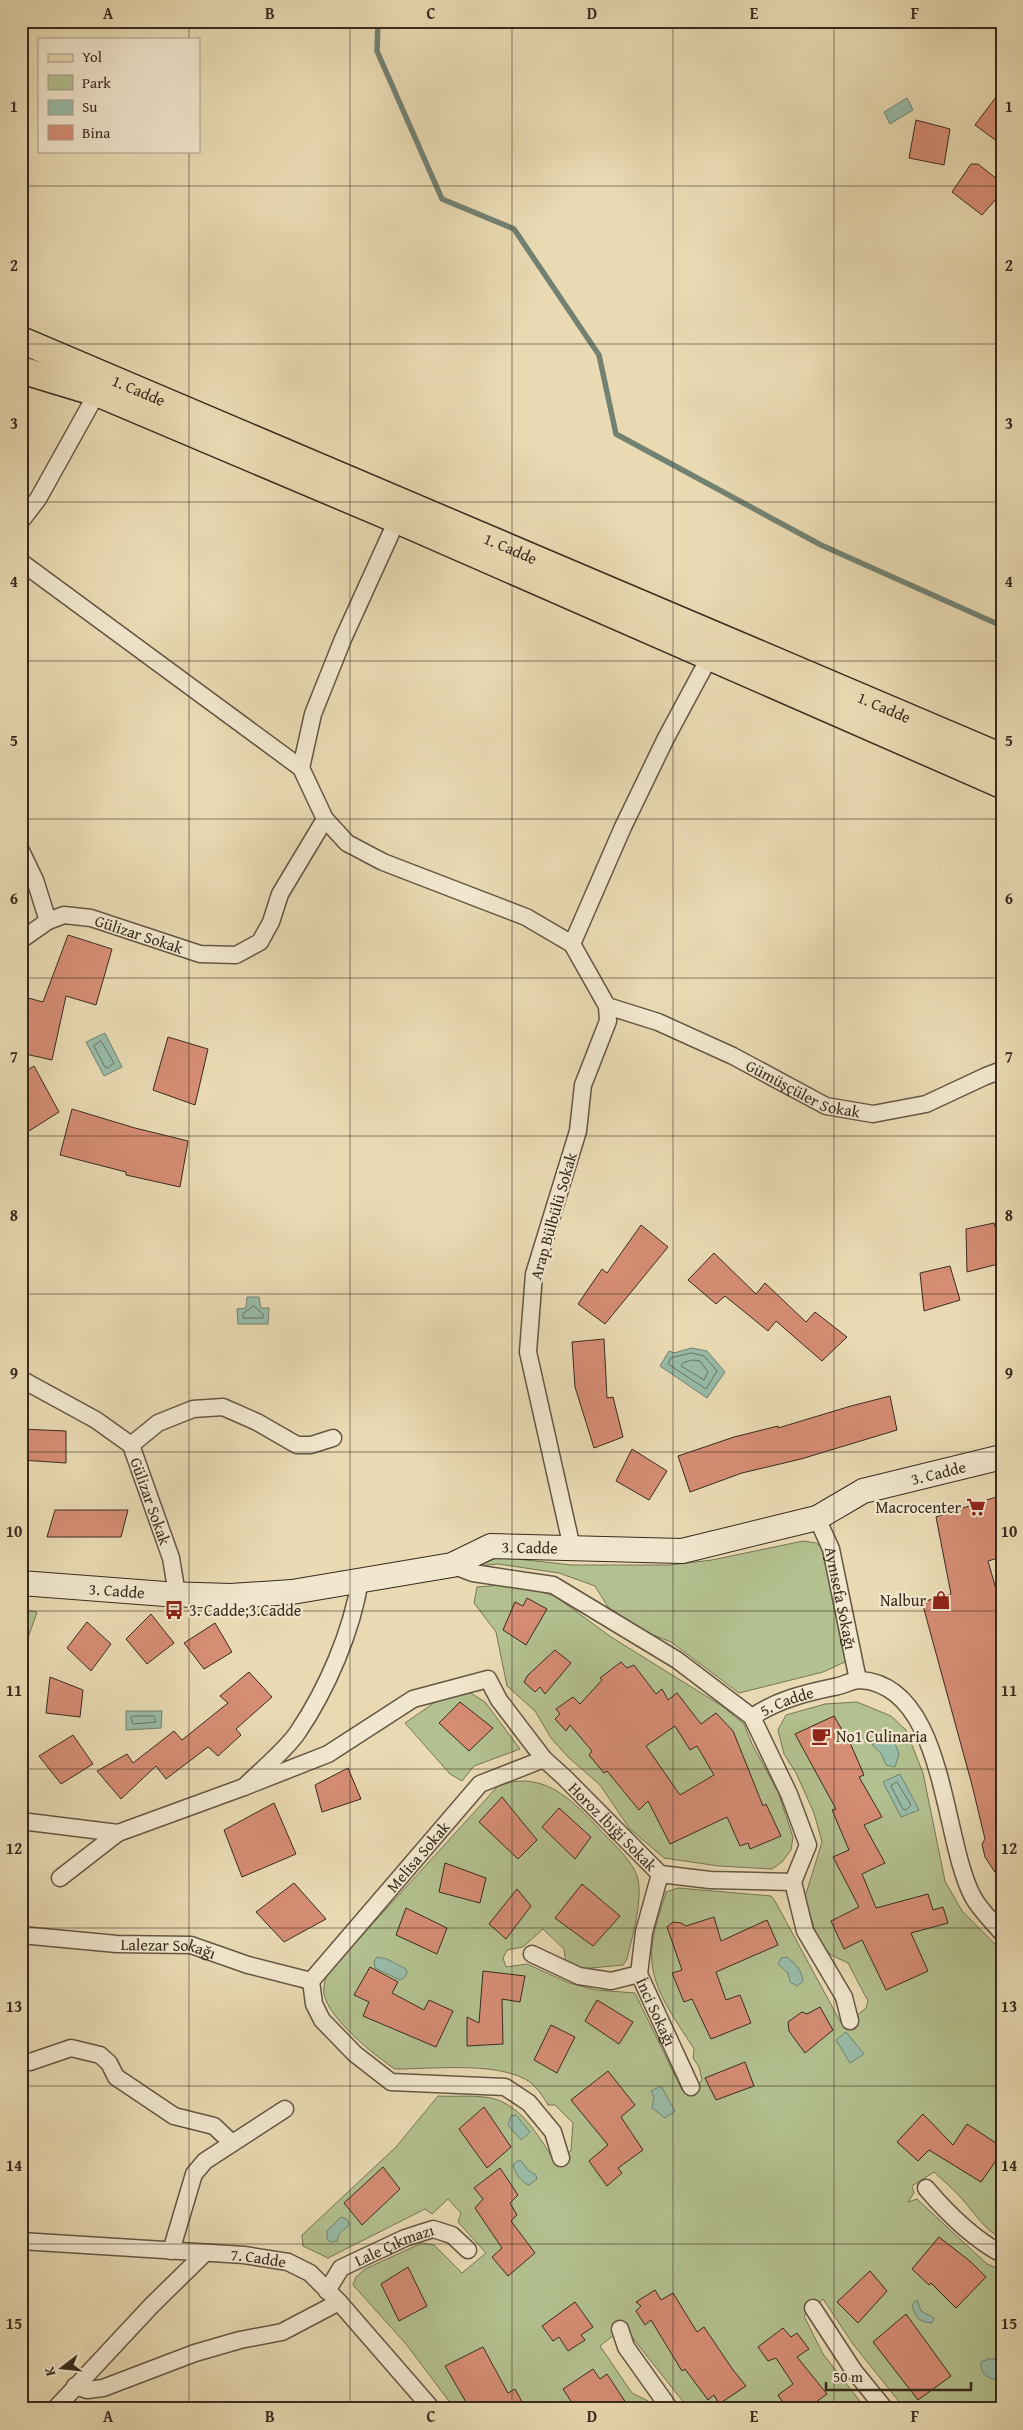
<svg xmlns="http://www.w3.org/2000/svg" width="1023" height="2430" font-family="'Gentium Book Plus',serif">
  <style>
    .green { fill: #b3c08f; stroke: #767556 }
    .water { fill: #98bba8; stroke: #728171 }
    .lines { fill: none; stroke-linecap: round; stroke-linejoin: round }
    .shore { stroke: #687263; stroke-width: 1 }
    .stream { stroke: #728171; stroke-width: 5.5 }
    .building { fill: #d58d74; stroke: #392a1e; fill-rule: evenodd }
    .street-casing { stroke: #655643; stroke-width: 19 }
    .secondary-casing { stroke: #392a1e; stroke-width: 26 }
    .primary-casing { stroke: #392a1e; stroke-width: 29 }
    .street { stroke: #f1e7ce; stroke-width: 16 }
    .secondary { stroke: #f1e7ce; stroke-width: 24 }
    .primary { stroke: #e9dab3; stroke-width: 26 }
    .grid { fill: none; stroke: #392a1e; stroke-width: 1; stroke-opacity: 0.55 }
    .labels { text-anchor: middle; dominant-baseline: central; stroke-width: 4.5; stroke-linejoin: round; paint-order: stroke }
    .street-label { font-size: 16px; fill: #392a1e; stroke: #f1e7ce }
    .poi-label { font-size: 16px; fill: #392a1e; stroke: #f1e7ce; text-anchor: end }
    .neatline { fill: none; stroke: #392a1e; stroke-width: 2 }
    .grid-label { font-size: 16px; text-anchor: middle; font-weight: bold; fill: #392a1e }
  </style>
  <rect width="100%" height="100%" fill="#e9dab3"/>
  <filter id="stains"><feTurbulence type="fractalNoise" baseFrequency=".004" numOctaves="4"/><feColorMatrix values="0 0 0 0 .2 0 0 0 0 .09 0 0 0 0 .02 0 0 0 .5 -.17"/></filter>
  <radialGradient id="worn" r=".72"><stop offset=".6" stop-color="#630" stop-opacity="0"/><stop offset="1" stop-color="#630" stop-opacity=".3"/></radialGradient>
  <g class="green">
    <polygon points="803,1541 816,1543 823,1548 847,1661 823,1672 739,1693 671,1642 638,1629 608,1607 595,1586 559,1573 498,1564 477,1566 499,1557 572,1565 670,1565 712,1560"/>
    <polygon points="515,1584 555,1596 611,1637 722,1706 744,1724 752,1744 778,1792 793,1837 791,1850 782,1862 772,1869 719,1866 664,1858 630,1829 600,1785 568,1757 551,1738 535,1711 507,1686 496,1632 474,1603 477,1587"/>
    <polygon points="21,1609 37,1612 21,1658"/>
    <polygon points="469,1692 485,1702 520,1749 474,1766 462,1781 450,1774 405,1723 441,1698"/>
    <path d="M857,1702L891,1716L906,1730L923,1773L945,1881L962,1911L1002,1951V2239C984,2229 976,2215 963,2200C954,2190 944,2181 934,2172L912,2186L914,2193L908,2202L917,2199L987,2264L1002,2270V2409H905L853,2344L823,2299L804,2316L823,2354L866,2409H689L624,2327L600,2346L632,2393L648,2401L655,2409H455L406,2344L353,2285L356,2277L365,2269L422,2243L434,2245L462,2273L486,2253L458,2222L461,2213L448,2199L432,2214L425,2209L328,2258L303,2246L302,2235L396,2147L438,2096C453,2097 469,2095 484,2097C519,2100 538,2135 555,2162L571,2151L573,2123L555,2105H548C543,2096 535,2084 525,2079C493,2062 432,2069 395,2069C375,2056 328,2018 324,1994C323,1988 325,1981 326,1975L498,1786C545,1768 575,1803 604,1834C615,1845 632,1861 637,1876C644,1898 632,1937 627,1959L623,1965L580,1969L566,1965L564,1949L543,1929L523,1947L507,1950L503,1958L506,1967L527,1964L569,1983L596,1990L635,1993L682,2090L698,2084L702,2080L699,2067L693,2058L694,2049C675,2018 648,1986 652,1948C653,1929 661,1910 666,1892L678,1888L771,1896L775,1901L841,2023L845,2025L866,2008L868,2001L848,1963L831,1955L818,1941L805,1897L822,1842L814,1813L796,1773L784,1754L778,1730L786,1715L825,1704Z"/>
  </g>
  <g class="water">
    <polygon points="907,98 913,110 890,124 884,112"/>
    <polygon points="105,1033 122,1067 104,1076 86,1042"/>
    <polygon points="247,1297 259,1297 261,1308 269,1308 268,1324 238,1324 237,1309 246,1308"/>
    <polygon points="692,1348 707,1351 725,1372 707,1398 660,1366 669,1351 674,1353"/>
    <polygon points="126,1711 162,1711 161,1728 126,1730"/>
    <polygon points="882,1739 895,1743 899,1754 895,1767 886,1765 881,1753 872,1745 875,1741"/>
    <polygon points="900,1774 919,1810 901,1817 883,1782"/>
    <polygon points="377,1957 387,1959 406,1969 407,1973 404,1978 400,1980 375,1968 374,1962"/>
    <path d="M787,1957C796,1964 801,1969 803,1981L797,1986L790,1982L788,1973L778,1964L781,1958Z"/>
    <polygon points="846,2032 864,2054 850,2063 836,2040"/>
    <polygon points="661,2086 675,2111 665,2118 652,2108 654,2097 651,2091"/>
    <polygon points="516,2115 530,2132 521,2140 508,2125 511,2116"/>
    <path d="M517,2161H521L529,2171L536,2175L537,2179L529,2185C521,2182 515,2173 513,2165Z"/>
    <polygon points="341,2217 348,2220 349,2225 339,2234 337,2241 331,2242 327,2239 327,2231"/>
    <path d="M917,2300L921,2311L934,2318L932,2323C919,2322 915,2317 912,2305Z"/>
    <path d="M988,2359H994L1002,2366V2381L1000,2382C988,2377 980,2376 981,2362Z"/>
  </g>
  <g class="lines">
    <g class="shore">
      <polygon points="101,1041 114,1063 108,1068 105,1067 94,1046"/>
      <polygon points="254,1306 263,1314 263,1318 243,1318 243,1314"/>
      <polygon points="692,1353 704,1356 717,1371 706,1389 668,1364 671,1358"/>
      <polygon points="693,1360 700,1361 708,1372 704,1380 681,1366 683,1363"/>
      <polygon points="134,1716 154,1716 156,1722 133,1724 131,1718"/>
      <polygon points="897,1782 911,1805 906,1810 903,1809 891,1786"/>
    </g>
    <polyline class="stream" points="378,21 377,51 442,199 514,229 599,355 616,434 821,545 1002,626"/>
  </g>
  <g class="building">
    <polygon points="1002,89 1002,145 975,125"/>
    <polygon points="916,120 950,129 944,165 909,158"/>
    <polygon points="971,164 978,164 1002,183 1002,192 982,215 952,192"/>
    <polygon points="68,935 112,949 96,1005 66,996 52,1060 21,1053 21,996 43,1002"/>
    <polygon points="168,1037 208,1049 195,1105 153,1090"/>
    <polygon points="34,1066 59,1112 21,1136 21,1074"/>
    <polygon points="72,1109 135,1128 188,1141 180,1187 126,1175 126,1172 60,1155"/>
    <polygon points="994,1223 1002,1249 1002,1263 967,1272 966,1229"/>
    <polygon points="641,1225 668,1247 605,1324 578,1304 602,1269 607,1273"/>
    <polygon points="714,1253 756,1294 765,1283 806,1322 815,1312 847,1337 822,1361 776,1321 768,1331 725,1296 716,1304 688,1280"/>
    <polygon points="950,1266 960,1300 924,1311 920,1273"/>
    <polygon points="604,1339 607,1398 613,1397 623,1437 594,1448 575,1387 572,1342"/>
    <polygon points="890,1396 897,1430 801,1459 742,1473 690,1492 678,1456 734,1437 778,1426 778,1428 851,1406"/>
    <polygon points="21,1429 66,1431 66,1463 21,1460"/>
    <polygon points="632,1449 667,1471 649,1500 616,1481"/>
    <polygon points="1002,1495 1002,1557 988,1561 1002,1610 1002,1883 985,1857 982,1844 985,1839 972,1785 922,1602 951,1594 936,1517"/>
    <polygon points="55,1510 128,1510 121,1537 47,1537"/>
    <polygon points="527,1598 547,1609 526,1645 503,1630 515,1602 523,1606"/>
    <polygon points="151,1614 174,1643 147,1664 126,1639"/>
    <polygon points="87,1622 111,1644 91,1671 67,1648"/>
    <polygon points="215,1623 232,1652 204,1669 184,1643"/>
    <polygon points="555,1650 571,1663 545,1694 540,1687 535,1692 524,1682 528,1675"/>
    <path d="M621,1662L627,1668L634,1665L656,1694L662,1689L668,1700L677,1693L701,1724L716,1713L733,1731L763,1806L766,1804L781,1836L750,1849L748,1843L740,1846L727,1817L670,1844L648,1801L639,1810L607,1771L604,1773L589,1755L592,1751L570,1725L566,1731L555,1719L560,1714L556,1709L573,1697L580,1704L602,1680L600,1678ZM675,1726L690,1750L697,1746L714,1775L680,1795L646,1746Z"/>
    <polygon points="249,1672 272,1697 236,1729 241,1735 218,1756 208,1747 166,1779 156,1766 121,1799 97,1771 127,1754 133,1763 174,1731 182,1740 228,1703 220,1696"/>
    <polygon points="50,1677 83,1690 80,1717 46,1713"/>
    <polygon points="460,1702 493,1728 469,1751 439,1723"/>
    <polygon points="834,1716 851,1745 864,1775 859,1777 882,1817 864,1825 885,1863 862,1874 876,1908 928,1894 933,1910 943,1907 948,1923 911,1933 928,1971 886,1990 862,1940 844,1949 831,1921 859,1907 833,1857 849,1850 832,1810 836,1809 795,1734"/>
    <polygon points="73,1735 93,1764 61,1784 39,1756"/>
    <polygon points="348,1768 361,1799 322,1812 315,1785"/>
    <polygon points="502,1797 537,1840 518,1859 479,1822"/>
    <polygon points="274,1803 296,1854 242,1877 224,1830"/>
    <polygon points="559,1808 591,1837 575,1859 542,1827"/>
    <polygon points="445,1863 486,1878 480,1903 439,1892"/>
    <polygon points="294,1883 326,1919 284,1942 256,1912"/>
    <polygon points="582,1884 620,1916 593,1946 555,1918"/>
    <polygon points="517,1889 531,1906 506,1939 489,1924"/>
    <polygon points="406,1908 447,1928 437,1954 396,1935"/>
    <polygon points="714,1917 721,1941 767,1920 778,1945 716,1972 726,2000 740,1995 751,2023 711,2039 692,1999 684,2002 672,1973 682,1970 667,1927 673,1922 681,1923 686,1926"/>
    <polygon points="370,1967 398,1982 392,1993 424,2010 429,2000 453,2011 436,2047 363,2016 369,2002 354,1995"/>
    <polygon points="483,1971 525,1976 520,2002 502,1999 503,2044 467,2046 467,2017 479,2023"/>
    <polygon points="597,2000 633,2022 619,2044 585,2021"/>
    <polygon points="820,2007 833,2030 805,2053 789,2031 788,2022 802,2012 807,2014"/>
    <polygon points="551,2025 575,2037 557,2073 534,2060"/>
    <polygon points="745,2062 754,2086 716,2100 705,2078"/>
    <polygon points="608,2071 635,2105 621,2117 643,2150 618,2168 622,2173 607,2186 589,2161 608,2145 571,2100"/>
    <polygon points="484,2107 511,2147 487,2168 459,2129"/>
    <polygon points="923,2114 953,2145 967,2124 1002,2147 1002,2152 981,2182 929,2150 918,2161 897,2142"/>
    <polygon points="383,2167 400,2189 362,2225 344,2203"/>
    <polygon points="500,2168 518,2195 510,2203 517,2215 511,2221 535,2253 508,2276 492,2257 502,2248 475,2208 483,2199 474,2188"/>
    <polygon points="939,2237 971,2262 986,2277 956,2308 931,2283 929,2285 912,2269"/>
    <polygon points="408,2267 427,2306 399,2321 381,2284"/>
    <polygon points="870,2271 887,2291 858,2323 837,2302"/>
    <polygon points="655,2290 661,2300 673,2293 697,2332 704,2327 733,2370 746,2386 719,2404 714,2395 708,2400 685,2369 682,2371 651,2320 645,2325 636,2311 641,2306 636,2302"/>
    <polygon points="575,2302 593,2327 581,2335 585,2340 568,2351 559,2337 553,2341 542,2326"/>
    <polygon points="906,2314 951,2376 918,2400 873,2342"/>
    <polygon points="783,2328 791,2337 797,2333 809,2349 797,2357 827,2394 806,2409 787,2409 778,2395 793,2384 776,2358 768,2361 758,2347"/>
    <polygon points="483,2347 508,2393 515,2389 526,2409 470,2409 445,2366"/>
    <polygon points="593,2369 600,2379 607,2374 630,2409 584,2409 580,2402 574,2406 563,2389"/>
  </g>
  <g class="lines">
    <g class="street-casing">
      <g id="street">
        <polyline points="21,521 38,499 97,393"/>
        <polyline points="21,562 301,768 325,819 347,843 383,862 526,917 572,944 607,1006 608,1021 583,1085 578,1131 534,1274 528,1352 572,1548"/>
        <polyline points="301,768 313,714 343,639 397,520"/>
        <polyline points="21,851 35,880 48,921"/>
        <path id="s1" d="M21,940L48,921L64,915L91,918L200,954L236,955L260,942L271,922L280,894L325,819"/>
        <polyline points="572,944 623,827 666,738 709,658"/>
        <path id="s2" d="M607,1006L658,1022L733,1056L826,1106L873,1114L926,1104L986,1076L1002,1070"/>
        <path id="s3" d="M21,1379L96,1420L131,1445L171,1558L177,1594"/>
        <polyline points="131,1445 158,1423 193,1409 223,1407 257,1422 297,1445 311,1445 333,1438"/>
        <path id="s4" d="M817,1518L831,1549L858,1680"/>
        <path id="s5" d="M452,1565L473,1573L553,1585L677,1660L752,1717C777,1700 805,1693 834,1687C842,1686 852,1680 860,1680C946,1685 942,1840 973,1897C980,1910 993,1922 1002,1933"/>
        <path id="s6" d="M360,1580C352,1631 327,1689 298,1732C286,1750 260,1771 244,1787L328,1754L413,1699L488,1679L499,1700L544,1759L565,1778L660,1874L710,1880L793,1882"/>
        <polyline points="752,1717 789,1794 808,1845 793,1882 805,1931 844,1997 850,2021"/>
        <polyline points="21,1821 118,1833 244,1787"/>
        <path id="s7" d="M660,1874L644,1932L639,1974L691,2087"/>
        <polyline points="60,1878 118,1833"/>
        <path id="s8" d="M21,1935L117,1944L191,1945L248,1965L311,1981"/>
        <polyline points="532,1954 579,1976 611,1981 639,1974"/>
        <polyline points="311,1981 314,2004 322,2020 355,2054 391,2082 505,2087 529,2103 553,2132 561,2158"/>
        <path id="s9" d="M311,1981L480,1784L544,1759"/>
        <polyline points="21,2060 30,2062 71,2048 100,2055 109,2063 116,2077 174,2116 214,2126 232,2143"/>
        <path d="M926,2188C948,2214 972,2238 1002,2254"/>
        <path id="s10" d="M21,2241L244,2255L288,2262L310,2273L339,2302L432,2409"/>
        <polyline points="171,2251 194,2174 205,2161 285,2109"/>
        <path id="s11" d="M327,2291L341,2268L405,2238L433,2229L452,2235L468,2250"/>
        <polyline points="813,2308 854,2371 885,2409"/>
        <polyline points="620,2329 626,2347 670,2409"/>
        <polyline points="75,2386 87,2390 103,2388 195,2353 240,2340 282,2332 339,2302"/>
        <polyline points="55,2409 152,2305 204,2254"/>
      </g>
    </g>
    <g class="secondary-casing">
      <g id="secondary">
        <path id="s12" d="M21,1583L165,1594L231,1596L292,1592L452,1565L491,1546L682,1551L817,1518L863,1491L1002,1457"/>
      </g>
    </g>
    <g class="primary-casing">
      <g id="primary">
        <path id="s13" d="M21,340L1002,757"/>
        <polyline points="21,370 97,393 397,520 1002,785"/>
      </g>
    </g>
    <use href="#street" class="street"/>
    <use href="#secondary" class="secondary"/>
    <use href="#primary" class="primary"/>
  </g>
  <path class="grid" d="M189,21V39M350,21V2409M512,21V2409M673,21V2409M834,21V2409M189,151V2409M21,186H1002M21,344H1002M21,502H1002M21,661H1002M21,819H1002M21,978H1002M21,1136H1002M21,1294H1002M21,1452H1002M21,1611H1002M21,1769H1002M21,1928H1002M21,2086H1002M21,2244H1002"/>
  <defs>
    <g id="supermarket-bare" transform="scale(1.5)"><path d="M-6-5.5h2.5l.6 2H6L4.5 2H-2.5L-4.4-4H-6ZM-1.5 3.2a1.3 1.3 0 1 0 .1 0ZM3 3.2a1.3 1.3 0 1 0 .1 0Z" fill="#8f2418" stroke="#f1e7ce" stroke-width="2.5" paint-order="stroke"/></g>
    <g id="shop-bare" transform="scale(1.5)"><path d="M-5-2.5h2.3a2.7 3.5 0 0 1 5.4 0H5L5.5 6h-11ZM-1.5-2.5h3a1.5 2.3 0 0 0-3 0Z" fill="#8f2418" stroke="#f1e7ce" stroke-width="2.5" paint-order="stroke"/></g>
    <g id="bus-bare" transform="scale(1.5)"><path d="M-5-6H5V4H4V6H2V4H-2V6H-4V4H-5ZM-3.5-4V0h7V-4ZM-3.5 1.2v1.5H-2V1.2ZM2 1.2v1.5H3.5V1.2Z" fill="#8f2418" stroke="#f1e7ce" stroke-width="2.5" paint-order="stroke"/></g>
    <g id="cafe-bare" transform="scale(1.5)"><path d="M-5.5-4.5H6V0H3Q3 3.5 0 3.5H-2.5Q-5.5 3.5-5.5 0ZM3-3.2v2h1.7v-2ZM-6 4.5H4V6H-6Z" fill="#8f2418" stroke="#f1e7ce" stroke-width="2.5" paint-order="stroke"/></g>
  </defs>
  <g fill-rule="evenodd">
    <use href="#supermarket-bare" x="976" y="1507"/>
    <use href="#shop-bare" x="941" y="1600"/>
    <use href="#bus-bare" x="174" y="1610"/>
    <use href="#cafe-bare" x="821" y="1736"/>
  </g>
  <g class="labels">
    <g class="street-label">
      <text stroke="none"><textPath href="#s13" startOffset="128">1. Cadde</textPath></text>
      <text stroke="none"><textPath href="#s13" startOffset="532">1. Cadde</textPath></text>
      <text stroke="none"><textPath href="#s13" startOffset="938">1. Cadde</textPath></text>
      <text stroke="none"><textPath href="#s1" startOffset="128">Gülizar Sokak</textPath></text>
      <text stroke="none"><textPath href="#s2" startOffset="214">Gümüşçüler Sokak</textPath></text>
      <text transform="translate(553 1216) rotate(-74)">Arap Bülbülü Sokak</text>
      <text stroke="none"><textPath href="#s12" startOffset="938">3. Cadde</textPath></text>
      <text stroke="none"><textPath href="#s3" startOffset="188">Gülizar Sokak</textPath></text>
      <text stroke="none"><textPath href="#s12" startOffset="516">3. Cadde</textPath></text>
      <text stroke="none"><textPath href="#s12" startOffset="96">3. Cadde</textPath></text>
      <text stroke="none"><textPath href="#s4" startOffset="84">Aynısefa Sokağı</textPath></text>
      <text stroke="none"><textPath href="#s5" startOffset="381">5. Cadde</textPath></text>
      <text stroke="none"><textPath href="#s6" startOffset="706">Horoz İbiği Sokak</textPath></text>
      <text stroke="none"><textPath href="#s9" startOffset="164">Melisa Sokak</textPath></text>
      <text stroke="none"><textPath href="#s8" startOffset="148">Lalezar Sokağı</textPath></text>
      <text stroke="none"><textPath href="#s7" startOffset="144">İnci Sokağı</textPath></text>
      <text stroke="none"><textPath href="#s11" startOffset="85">Lale Çıkmazı</textPath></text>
      <text stroke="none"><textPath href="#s10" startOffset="238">7. Cadde</textPath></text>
    </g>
    <g class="poi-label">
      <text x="961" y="1507">Macrocenter</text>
      <text x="926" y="1600">Nalbur</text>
      <text x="189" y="1610" text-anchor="start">3. Cadde;3.Cadde</text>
      <text x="836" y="1736" text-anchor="start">No1 Culinaria</text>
    </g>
  </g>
  <rect width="1023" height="2430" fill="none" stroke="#e9dab3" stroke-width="55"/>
  <rect x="38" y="38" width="162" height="115" fill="#f1e7ce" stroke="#a79b88"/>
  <rect x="48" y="54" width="25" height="8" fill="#e9dab3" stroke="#a79b88"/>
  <text x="82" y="62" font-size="15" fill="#392a1e">Yol</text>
  <rect x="48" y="75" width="25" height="15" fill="#b3c08f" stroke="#a79b88"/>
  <text x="82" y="88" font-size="15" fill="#392a1e">Park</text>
  <rect x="48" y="100" width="25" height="15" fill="#98bba8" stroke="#a79b88"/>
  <text x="82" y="112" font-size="15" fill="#392a1e">Su</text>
  <rect x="48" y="125" width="25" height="15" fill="#d58d74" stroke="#a79b88"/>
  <text x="82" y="138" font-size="15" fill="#392a1e">Bina</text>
  <g transform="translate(62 2368) rotate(254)" stroke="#f1e7ce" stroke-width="4" paint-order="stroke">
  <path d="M0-4L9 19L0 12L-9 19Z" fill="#392a1e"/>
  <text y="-8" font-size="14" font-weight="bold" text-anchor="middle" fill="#392a1e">K</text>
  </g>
  <path d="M826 2382v8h145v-8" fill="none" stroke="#392a1e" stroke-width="2.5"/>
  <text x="833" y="2382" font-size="15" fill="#392a1e" stroke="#f1e7ce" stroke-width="4" paint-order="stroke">50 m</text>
  <rect x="28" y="28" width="968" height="2374" class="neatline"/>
  <g class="grid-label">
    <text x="108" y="19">A</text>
    <text x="270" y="19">B</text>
    <text x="431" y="19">C</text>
    <text x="592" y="19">D</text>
    <text x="754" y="19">E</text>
    <text x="915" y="19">F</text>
    <text x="14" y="112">1</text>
    <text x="1009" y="112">1</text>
    <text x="14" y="271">2</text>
    <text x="1009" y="271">2</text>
    <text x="14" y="429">3</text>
    <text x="1009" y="429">3</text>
    <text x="14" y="587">4</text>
    <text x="1009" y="587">4</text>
    <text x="14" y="746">5</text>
    <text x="1009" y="746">5</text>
    <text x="14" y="904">6</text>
    <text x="1009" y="904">6</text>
    <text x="14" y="1062">7</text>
    <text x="1009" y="1062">7</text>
    <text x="14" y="1221">8</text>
    <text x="1009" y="1221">8</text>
    <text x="14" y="1379">9</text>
    <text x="1009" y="1379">9</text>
    <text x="14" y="1537">10</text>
    <text x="1009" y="1537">10</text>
    <text x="14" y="1696">11</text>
    <text x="1009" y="1696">11</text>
    <text x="14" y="1854">12</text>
    <text x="1009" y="1854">12</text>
    <text x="14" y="2012">13</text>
    <text x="1009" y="2012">13</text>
    <text x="14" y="2171">14</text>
    <text x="1009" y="2171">14</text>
    <text x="14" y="2329">15</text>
    <text x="1009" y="2329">15</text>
    <text x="108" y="2422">A</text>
    <text x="270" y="2422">B</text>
    <text x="431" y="2422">C</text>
    <text x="592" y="2422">D</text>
    <text x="754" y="2422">E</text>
    <text x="915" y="2422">F</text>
  </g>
  <rect width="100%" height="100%" filter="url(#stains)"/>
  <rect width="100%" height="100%" fill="url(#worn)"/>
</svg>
